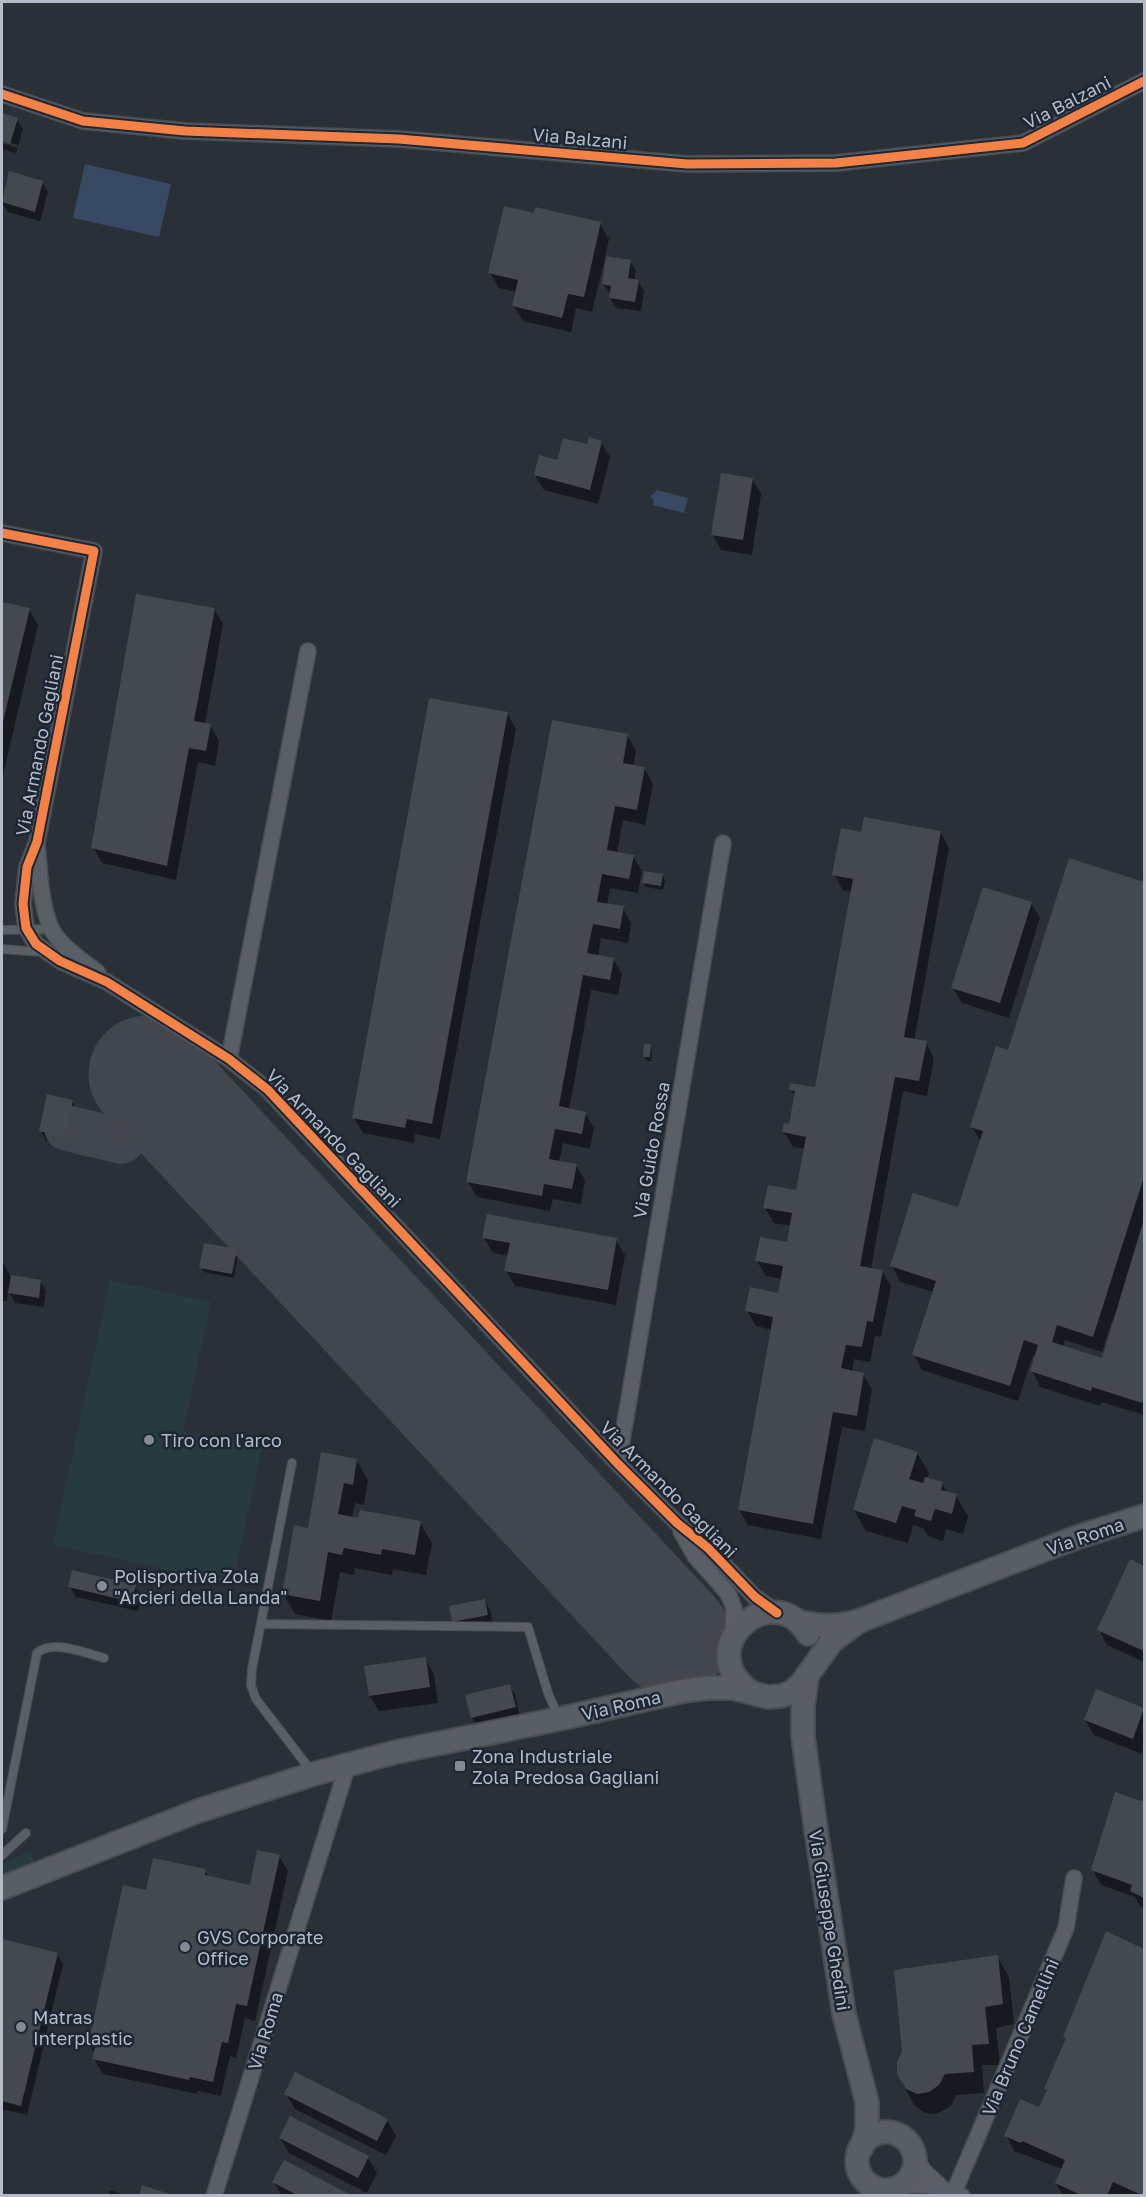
<svg xmlns="http://www.w3.org/2000/svg" width="1146" height="2197" font-family="'Golos Text',sans-serif">
  <style>
    .green { fill: #273a3e }
    .water { fill: #384963 }
    .shadow { fill: #0007; fill-rule: evenodd }
    .lines { fill: none; stroke-linecap: round; stroke-linejoin: round }
    .taxiway { stroke: #42464e; stroke-width: 46 }
    .runway { stroke: #42464e; stroke-width: 117 }
    .building { fill: #444950 }
    .lane-casing { stroke: #484c53; stroke-width: 10 }
    .street-casing { stroke: #484c53; stroke-width: 18 }
    .secondary-casing { stroke: #484c53; stroke-width: 26 }
    .lane { stroke: #5a5e66; stroke-width: 8 }
    .street { stroke: #5a5e66; stroke-width: 15 }
    .secondary { stroke: #595d64; stroke-width: 22 }
    .cycleway-casing { stroke: #1d2633; stroke-width: 13 }
    .cycleway { stroke: #f48246; stroke-width: 9 }
    .poi-dot { fill: #848b96; stroke: #1d2633; stroke-width: 2 }
    .labels { text-anchor: middle; dominant-baseline: central; stroke-width: 5; stroke-linejoin: round; paint-order: stroke }
    .street-label { font-size: 18px; fill: #b4bcc9; stroke: #1d2633 }
    .poi-label { font-size: 18px; fill: #b4bcc9; stroke: #1d2633; text-anchor: start }
  </style>
  <rect width="100%" height="100%" fill="#2a3038"/>
  <g class="green">
    <polygon points="110,1280 211,1302 183,1431 262,1448 233,1584 53,1545"/>
    <polygon points="31,1851 34,1863 2,1877 2,1864"/>
  </g>
  <g class="water">
    <polygon points="85,164 171,184 159,237 73,218"/>
    <polygon points="656,490 688,498 684,513 653,505 654,500 650,496 655,493"/>
  </g>
  <g class="shadow">
    <polygon points="2,115 17,120 23,129 16,153 2,149 2,143 17,148 18,145 2,140"/>
    <polygon points="10,173 42,182 48,192 40,221 8,212 2,202"/>
    <polygon points="535,215 600,224 609,239 605,257 630,261 636,271 634,281 638,281 644,291 641,311 616,308 610,298 611,294 603,284 607,258 605,258 592,312 576,308 571,332 523,321 514,306 517,292 499,288 490,273"/>
    <polygon points="601,442 610,457 598,504 544,490 535,475 588,446"/>
    <polygon points="752,479 761,494 752,555 721,550 713,535"/>
    <polygon points="2,603 29,610 38,625 2,780"/>
    <polygon points="214,609 223,624 205,724 210,725 219,741 215,766 198,762 176,880 102,863 93,847"/>
    <polygon points="507,713 516,729 440,1139 415,1134 414,1143 363,1133 354,1118"/>
    <polygon points="627,735 636,751 633,766 644,768 653,784 645,825 623,820 617,853 633,856 642,871 638,893 610,888 607,905 623,908 631,923 628,943 601,938 598,956 613,959 622,974 618,995 591,990 569,1110 585,1113 594,1128 590,1149 563,1143 559,1162 576,1165 585,1180 581,1204 553,1199 550,1211 477,1197 468,1182"/>
    <polygon points="941,833 949,848 914,1041 926,1043 934,1058 927,1096 903,1091 871,1269 882,1271 891,1286 881,1337 875,1336 870,1362 854,1359 852,1372 863,1374 872,1389 865,1431 842,1427 821,1539 748,1525 739,1510 772,1330 756,1326 747,1311 779,1294 782,1279 766,1276 757,1261 788,1244 791,1226 774,1223 765,1208 797,1192 805,1149 793,1147 784,1132 790,1126 796,1098 791,1090 816,1089 852,892 843,890 834,875 862,834"/>
    <path d="M1070,860L1144,884V1415L1101,1402L1100,1406L1040,1387L1032,1371L1036,1356L1033,1355L1018,1401L922,1370L914,1355L934,1292L900,1282L892,1266L959,1209L981,1142L972,1127L1009,1052ZM1112,1321H1115L1103,1360L1063,1347L1065,1340L1102,1352Z"/>
    <polygon points="663,876 665,880 663,890 646,887 643,883"/>
    <polygon points="1031,903 1040,918 1009,1018 962,1003 953,988"/>
    <polygon points="650,1045 652,1050 651,1061 647,1061 644,1056"/>
    <polygon points="72,1101 78,1111 70,1146 46,1141 41,1131"/>
    <polygon points="484,1238 616,1240 625,1255 616,1305 515,1286 506,1271 509,1256 493,1253"/>
    <polygon points="236,1250 238,1255 234,1278 204,1272 201,1267"/>
    <polygon points="2,1264 4,1264 10,1276 40,1281 46,1291 44,1307 15,1303 8,1290 7,1301 2,1301"/>
    <polygon points="917,1453 929,1473 927,1479 942,1484 947,1493 956,1496 968,1516 963,1534 946,1529 943,1541 928,1536 923,1528 913,1525 908,1543 866,1531 854,1510"/>
    <polygon points="356,1460 368,1480 364,1505 355,1503 352,1518 420,1523 432,1543 426,1575 393,1569 392,1575 355,1568 354,1575 340,1572 331,1621 295,1614 283,1594 309,1529"/>
    <polygon points="1130,1561 1144,1568 1144,1662 1107,1645 1099,1630"/>
    <polygon points="70,1587 135,1587 141,1597 138,1611 76,1597"/>
    <polygon points="485,1601 490,1610 493,1625 459,1631 453,1621"/>
    <polygon points="425,1659 434,1674 438,1703 379,1711 370,1696 366,1667"/>
    <polygon points="509,1686 515,1695 520,1717 478,1727 472,1718"/>
    <polygon points="1097,1691 1144,1709 1144,1746 1142,1754 1094,1735 1085,1720"/>
    <polygon points="1116,1794 1144,1803 1144,1908 1140,1906 1135,1897 1101,1885 1093,1870"/>
    <polygon points="279,1856 288,1871 255,2021 245,2018 236,2058 230,2056 221,2096 198,2091 197,2094 103,2074 94,2059 95,2054 88,2041 147,1891 205,1871 209,1878 251,1886"/>
    <polygon points="1107,1933 1144,1950 1144,2196 1063,2196 1056,2183 1062,2169 1014,2151 1006,2135 1040,2109 1047,2092 1046,2088 1067,2040 1065,2037"/>
    <polygon points="2,1941 57,1954 63,1964 27,2115 2,2109"/>
    <polygon points="997,1956 1009,1977 1014,2024 996,2028 1000,2065 982,2065 984,2093 956,2095 951,2106 936,2114 925,2113 915,2106 903,2085 898,2068"/>
    <polygon points="286,2094 387,2120 396,2136 386,2155 295,2109"/>
    <polygon points="280,2138 368,2158 377,2173 367,2193 289,2153"/>
    <polygon points="274,2182 350,2196 282,2196"/>
    <polygon points="110,2190 126,2196 108,2196"/>
  </g>
  <g class="lines">
    <polyline class="taxiway" points="67,1128 121,1141 165,1093"/>
    <polyline class="runway" points="147,1074 672,1637"/>
  </g>
  <g class="building">
    <polygon points="2,113 18,118 10,144 2,141"/>
    <polygon points="9,171 43,181 35,212 2,202"/>
    <polygon points="504,206 534,213 535,207 601,222 584,297 568,294 562,318 512,306 518,280 488,273"/>
    <polygon points="606,256 631,260 628,278 639,280 635,302 609,298 611,286 602,284"/>
    <polygon points="589,437 602,441 590,490 534,475 539,455 557,460 563,438 587,444"/>
    <polygon points="721,473 753,478 743,540 711,535"/>
    <polygon points="136,594 215,608 194,721 211,724 206,751 189,748 167,866 91,848"/>
    <polygon points="2,602 30,608 2,726"/>
    <polygon points="429,698 508,712 432,1124 407,1119 405,1128 352,1118"/>
    <polygon points="552,720 628,734 623,763 645,767 637,810 615,806 607,850 634,855 629,879 602,874 597,902 624,906 620,929 593,924 587,953 614,958 610,980 583,975 559,1106 586,1112 582,1134 555,1129 549,1159 577,1164 572,1189 544,1184 542,1196 466,1182"/>
    <polygon points="864,817 941,831 904,1037 927,1041 919,1081 895,1077 860,1266 883,1270 873,1322 867,1321 862,1347 846,1345 841,1368 864,1373 857,1416 833,1412 813,1524 738,1510 773,1317 745,1311 750,1287 778,1293 783,1266 755,1261 760,1237 787,1242 792,1213 763,1208 768,1185 796,1190 806,1137 782,1132 784,1123 789,1124 795,1091 789,1090 790,1083 815,1087 853,879 832,875 841,828 861,832"/>
    <polygon points="1069,858 1144,882 1144,1177 1093,1337 1057,1325 1052,1342 1102,1358 1144,1219 1144,1396 1142,1403 1092,1387 1091,1391 1030,1371 1038,1345 1024,1340 1010,1386 912,1355 936,1281 890,1266 913,1193 958,1207 983,1131 970,1127 996,1046 1008,1050"/>
    <polygon points="644,871 663,874 661,886 642,883"/>
    <polygon points="983,887 1032,902 1000,1003 951,988"/>
    <polygon points="644,1044 651,1044 650,1057 643,1057"/>
    <polygon points="47,1094 73,1100 65,1137 39,1131"/>
    <polygon points="487,1214 617,1238 608,1290 504,1271 510,1243 482,1238"/>
    <polygon points="204,1243 237,1249 232,1274 199,1268"/>
    <polygon points="11,1275 41,1280 39,1298 8,1293"/>
    <polygon points="874,1438 918,1452 909,1479 923,1483 925,1477 943,1482 941,1490 957,1494 952,1514 935,1509 931,1521 914,1516 916,1510 902,1506 896,1523 853,1510"/>
    <polygon points="321,1452 357,1459 353,1485 344,1483 338,1514 358,1518 360,1510 421,1521 415,1555 382,1549 381,1555 344,1548 342,1555 328,1552 320,1601 282,1594 294,1525 308,1528"/>
    <polygon points="1130,1559 1144,1566 1144,1651 1097,1630"/>
    <polygon points="72,1570 136,1585 132,1602 68,1587"/>
    <polygon points="485,1599 488,1615 452,1622 449,1606"/>
    <polygon points="426,1657 430,1687 369,1696 364,1666"/>
    <polygon points="510,1684 516,1707 471,1718 465,1695"/>
    <polygon points="1096,1689 1144,1708 1133,1739 1084,1720"/>
    <polygon points="1115,1792 1144,1802 1144,1898 1130,1891 1132,1885 1091,1870"/>
    <polygon points="257,1850 280,1855 247,2006 236,2004 228,2043 222,2042 213,2082 190,2077 189,2080 92,2059 96,2044 86,2042 89,2030 91,2031 123,1885 146,1890 153,1858 206,1869 205,1875 250,1885"/>
    <polygon points="1106,1931 1144,1949 1144,2196 1113,2182 1107,2196 1083,2196 1055,2183 1065,2160 1022,2141 1021,2143 1004,2136 1020,2099 1039,2107 1047,2090 1044,2089 1066,2038 1063,2037"/>
    <polygon points="2,1939 58,1953 21,2106 2,2101"/>
    <polygon points="998,1955 1003,2004 985,2007 989,2044 972,2045 974,2072 945,2074 939,2085 929,2092 917,2094 906,2089 897,2074 897,2062 902,2052 894,1970"/>
    <polygon points="295,2072 388,2119 377,2141 284,2094"/>
    <polygon points="290,2116 369,2156 358,2178 279,2138"/>
    <polygon points="284,2160 353,2196 299,2196 272,2182"/>
    <polygon points="142,2185 172,2195 171,2196 139,2196"/>
  </g>
  <g class="lines">
    <g class="lane-casing">
      <g id="lane">
        <polyline points="2,930 51,929"/>
        <polyline points="2,949 42,952"/>
        <polyline points="292,1463 252,1669 251,1685 256,1699 312,1772"/>
        <polyline points="261,1624 528,1627 548,1693 559,1718"/>
        <path d="M2,1829L37,1653C52,1639 86,1653 104,1658"/>
        <polyline points="2,1855 26,1833"/>
      </g>
    </g>
    <g class="street-casing">
      <g id="street">
        <polyline points="2,94 83,121 185,131 399,139 687,164 836,163 1023,143 1144,81"/>
        <polyline points="2,533 94,551 37,842 27,867 23,904 26,928 36,944 60,961 107,982 229,1059 268,1090 618,1464 677,1523 708,1548 755,1597 777,1613"/>
        <path d="M37,845C40,872 40,903 51,928C60,947 83,960 98,973"/>
        <polyline points="229,1059 308,651"/>
        <polyline points="618,1464 723,843"/>
        <polyline points="681,1531 695,1556 727,1592 731,1600 734,1609 733,1635"/>
        <polyline points="915,2156 923,2170 941,2187"/>
        <path d="M900,2187C924,2182 940,2187 962,2196"/>
        <polyline points="954,2192 1066,1928 1074,1878"/>
        <polyline points="214,2196 348,1764"/>
      </g>
    </g>
    <g class="secondary-casing">
      <g id="secondary">
        <path d="M799,1622C820,1627 838,1627 859,1621L1075,1538L1144,1516"/>
        <polyline points="807,1678 803,1706 803,1736 815,1823 844,2014 867,2102 867,2129 862,2147"/>
        <path d="M751,1692C689,1649 772,1575 808,1634"/>
        <polyline points="2,1888 198,1811 313,1774 396,1752 559,1719 683,1691 707,1688 733,1688 767,1697 781,1696 792,1692 801,1684 832,1641 859,1621"/>
        <circle cx="886" cy="2161" r="29"/>
      </g>
    </g>
    <use href="#lane" class="lane"/>
    <use href="#street" class="street"/>
    <use href="#secondary" class="secondary"/>
    <g class="cycleway-casing">
      <g id="cycleway">
        <polyline points="2,94 83,121 185,131 399,139 687,164 836,163 1023,143 1144,81"/>
        <polyline points="2,533 94,551 37,842 27,867 23,904 26,928 36,944 60,961 107,982 229,1059 268,1090 618,1464 677,1523 708,1548 755,1597 777,1613"/>
      </g>
    </g>
    <use href="#cycleway" class="cycleway"/>
  </g>
  <g class="poi-dot">
    <circle cx="149" cy="1440" r="6"/>
    <circle cx="102" cy="1586" r="6"/>
    <rect x="454" y="1760" width="12" height="12" rx="3"/>
    <circle cx="185" cy="1947" r="6"/>
    <circle cx="21" cy="2027" r="6"/>
  </g>
  <g class="labels">
    <g class="street-label">
      <text transform="translate(1067 102) rotate(-27)">Via Balzani</text>
      <text transform="translate(580 138) rotate(5)">Via Balzani</text>
      <text transform="translate(39 745) rotate(-79)">Via Armando Gagliani</text>
      <text transform="translate(334 1138) rotate(46)">Via Armando Gagliani</text>
      <text transform="translate(651 1150) rotate(-80)">Via Guido Rossa</text>
      <text transform="translate(669 1489) rotate(45)">Via Armando Gagliani</text>
      <text transform="translate(1085 1536) rotate(-19)">Via Roma</text>
      <text transform="translate(621 1705) rotate(-13)">Via Roma</text>
      <text transform="translate(830 1920) rotate(81)">Via Giuseppe Ghedini</text>
      <text transform="translate(265 2031) rotate(-73)">Via Roma</text>
      <text transform="translate(1020 2037) rotate(-67)">Via Bruno Camellini</text>
    </g>
    <g class="poi-label">
      <text x="161" y="1440">Tiro con l'arco</text>
      <text x="114" y="1576">Polisportiva Zola<tspan x="114" dy="21">"Arcieri della Landa"</tspan></text>
      <text x="472" y="1756">Zona Industriale<tspan x="472" dy="21">Zola Predosa Gagliani</tspan></text>
      <text x="197" y="1937">GVS Corporate<tspan x="197" dy="21">Office</tspan></text>
      <text x="33" y="2017">Matras<tspan x="33" dy="21">Interplastic</tspan></text>
    </g>
  </g>
  <rect width="1146" height="2197" fill="none" stroke="#b4bcc9" stroke-width="6"/>
</svg>
